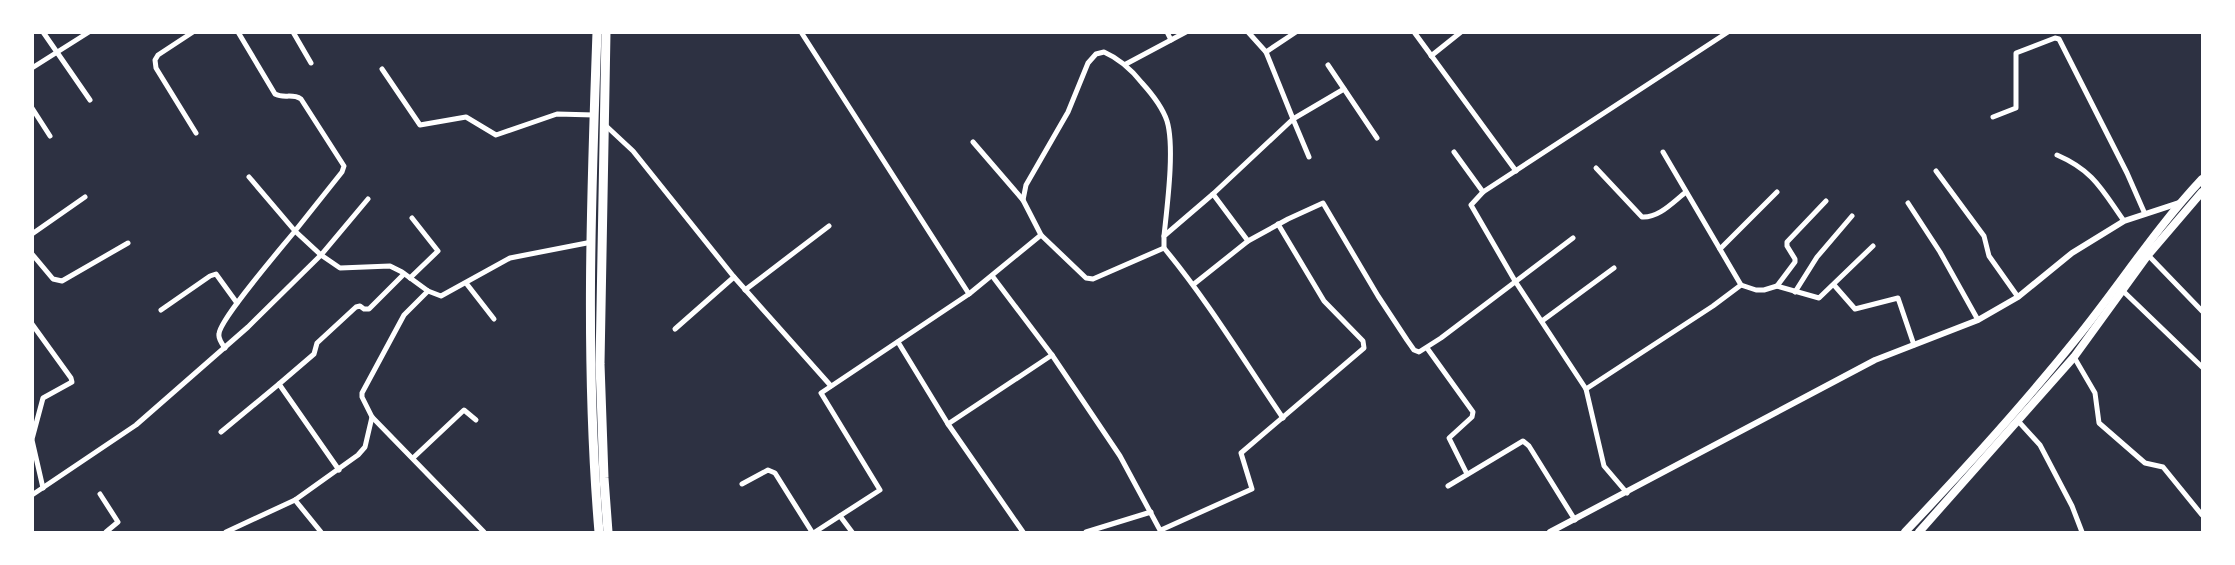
<svg xmlns="http://www.w3.org/2000/svg" width="2235" height="565" font-family="Jost,sans-serif">
  <style>
    .lines { fill: none; stroke-linecap: round; stroke-linejoin: round }
    .minor { stroke: #fff; stroke-width: 5 }
    .tertiary { stroke: #fff; stroke-width: 6 }
    .primary { stroke: #fff; stroke-width: 8 }
    .trunk { stroke: #fff; stroke-width: 9 }
  </style>
  <rect width="100%" height="100%" fill="#2d3142"/>
  <g class="lines">
    <g class="minor">
      <polyline points="43,32 90,100"/>
      <polyline points="193,32 158,55 155,60 156,68 196,133"/>
      <path d="M238,32L275,94C284,99 292,93 301,99L344,166L342,172L295,231L321,255L368,199"/>
      <polyline points="293,32 311,63"/>
      <polyline points="801,32 969,294"/>
      <polyline points="1167,32 1171,40"/>
      <polyline points="1248,32 1266,52"/>
      <polyline points="1414,32 1516,171"/>
      <polyline points="1431,56 1461,32"/>
      <polyline points="1126,64 1186,32"/>
      <polyline points="1328,65 1377,138"/>
      <polyline points="32,68 89,32"/>
      <polyline points="382,69 420,125 466,117 496,135 557,114 594,115"/>
      <polyline points="32,108 50,136"/>
      <polyline points="1993,117 2016,108 2016,53 2055,38 2059,39 2127,173 2145,214"/>
      <polyline points="604,124 633,151 734,277 831,386"/>
      <polyline points="973,142 1023,200"/>
      <polyline points="1454,152 1483,192"/>
      <polyline points="1663,152 1741,285"/>
      <path d="M2057,155C2094,171 2102,190 2124,221"/>
      <polyline points="1309,157 1293,119 1344,89"/>
      <path d="M1596,168L1642,217C1659,218 1673,202 1686,192"/>
      <polyline points="1936,171 1984,236 1989,256 2018,297"/>
      <polyline points="1213,194 1248,241"/>
      <polyline points="1908,203 1940,252 1978,320"/>
      <polyline points="32,234 85,197"/>
      <path d="M1041,235L1023,200L1026,185L1068,112L1088,63L1096,54L1104,52C1120,59 1131,69 1142,83C1152,94 1162,106 1167,121C1175,147 1167,207 1164,236"/>
      <path d="M1164,248C1208,301 1244,361 1283,418"/>
      <polyline points="1720,249 1777,192"/>
      <polyline points="32,254 53,279 62,281 128,243"/>
      <polyline points="2148,255 2202,311"/>
      <polyline points="993,277 1052,355 1120,456 1161,532"/>
      <polyline points="410,278 438,251 412,218"/>
      <polyline points="466,283 494,319"/>
      <polyline points="1194,284 1248,241 1288,219 1323,203 1378,296 1407,340 1414,350 1419,352 1441,338 1573,238"/>
      <polyline points="1834,285 1855,309 1898,298 1914,345"/>
      <polyline points="1777,286 1795,262 1795,259 1787,246 1787,242 1826,201"/>
      <polyline points="745,290 829,226"/>
      <polyline points="2122,290 2202,367"/>
      <polyline points="428,291 404,315 362,393 362,397 372,417 484,532"/>
      <polyline points="1795,292 1817,257 1852,216"/>
      <polyline points="161,310 210,276 216,274 237,303"/>
      <polyline points="1542,321 1614,268"/>
      <polyline points="32,324 71,378 72,382 43,398 32,439"/>
      <polyline points="675,329 734,277"/>
      <polyline points="898,342 948,424 1023,532"/>
      <path d="M225,348C222,344 218,339 219,334C219,320 283,246 295,231L249,177"/>
      <polyline points="1427,348 1473,412 1472,417 1449,438 1467,474"/>
      <polyline points="2074,357 2095,393 2099,423 2145,463 2163,467 2202,515"/>
      <polyline points="279,384 314,354 317,343 356,307 360,306 364,309 369,309 404,274"/>
      <polyline points="1586,389 1713,306 1741,285 1756,290 1764,290 1777,286 1819,298 1873,246"/>
      <polyline points="2019,422 2040,445 2072,506 2082,532"/>
      <polyline points="948,424 1052,355"/>
      <polyline points="221,432 279,384 339,470"/>
      <polyline points="32,440 43,488"/>
      <polyline points="413,458 464,410 476,420"/>
      <polyline points="742,484 768,470 775,473 812,532"/>
      <polyline points="1448,486 1523,441 1529,446 1575,520"/>
      <polyline points="1627,493 1604,466 1586,389 1515,281 1471,205 1483,192 1728,32"/>
      <polyline points="100,494 118,522 106,532"/>
      <polyline points="32,495 136,425 248,327 321,255 340,268 390,266 402,272 428,291 441,296 510,258 592,242"/>
      <polyline points="295,500 321,532"/>
      <polyline points="840,516 852,532"/>
      <polyline points="1161,530 1252,489 1241,453 1364,348 1363,341 1324,301 1278,224"/>
      <polyline points="226,532 295,500 358,455 365,447 372,417"/>
      <polyline points="815,532 880,490 821,393 969,294 1041,235 1086,278 1093,279 1164,248 1164,236 1213,194 1293,119 1266,52 1296,32"/>
      <polyline points="1086,532 1151,512"/>
    </g>
    <polyline class="tertiary" points="1550,532 1875,360 1978,320 2018,297 2072,253 2124,221 2182,202"/>
    <g class="primary">
      <path d="M1905,532C1964,470 2022,406 2076,339C2119,286 2155,229 2202,179"/>
      <polyline points="1919,532 2074,357 2148,255 2202,192"/>
    </g>
    <g class="trunk">
      <path d="M597,32C591,198 585,368 599,532"/>
      <polyline points="606,32 600,364 604,478 608,532"/>
    </g>
  </g>
  <rect width="2235" height="565" fill="none" stroke="#ffffff" stroke-width="68"/>
</svg>
